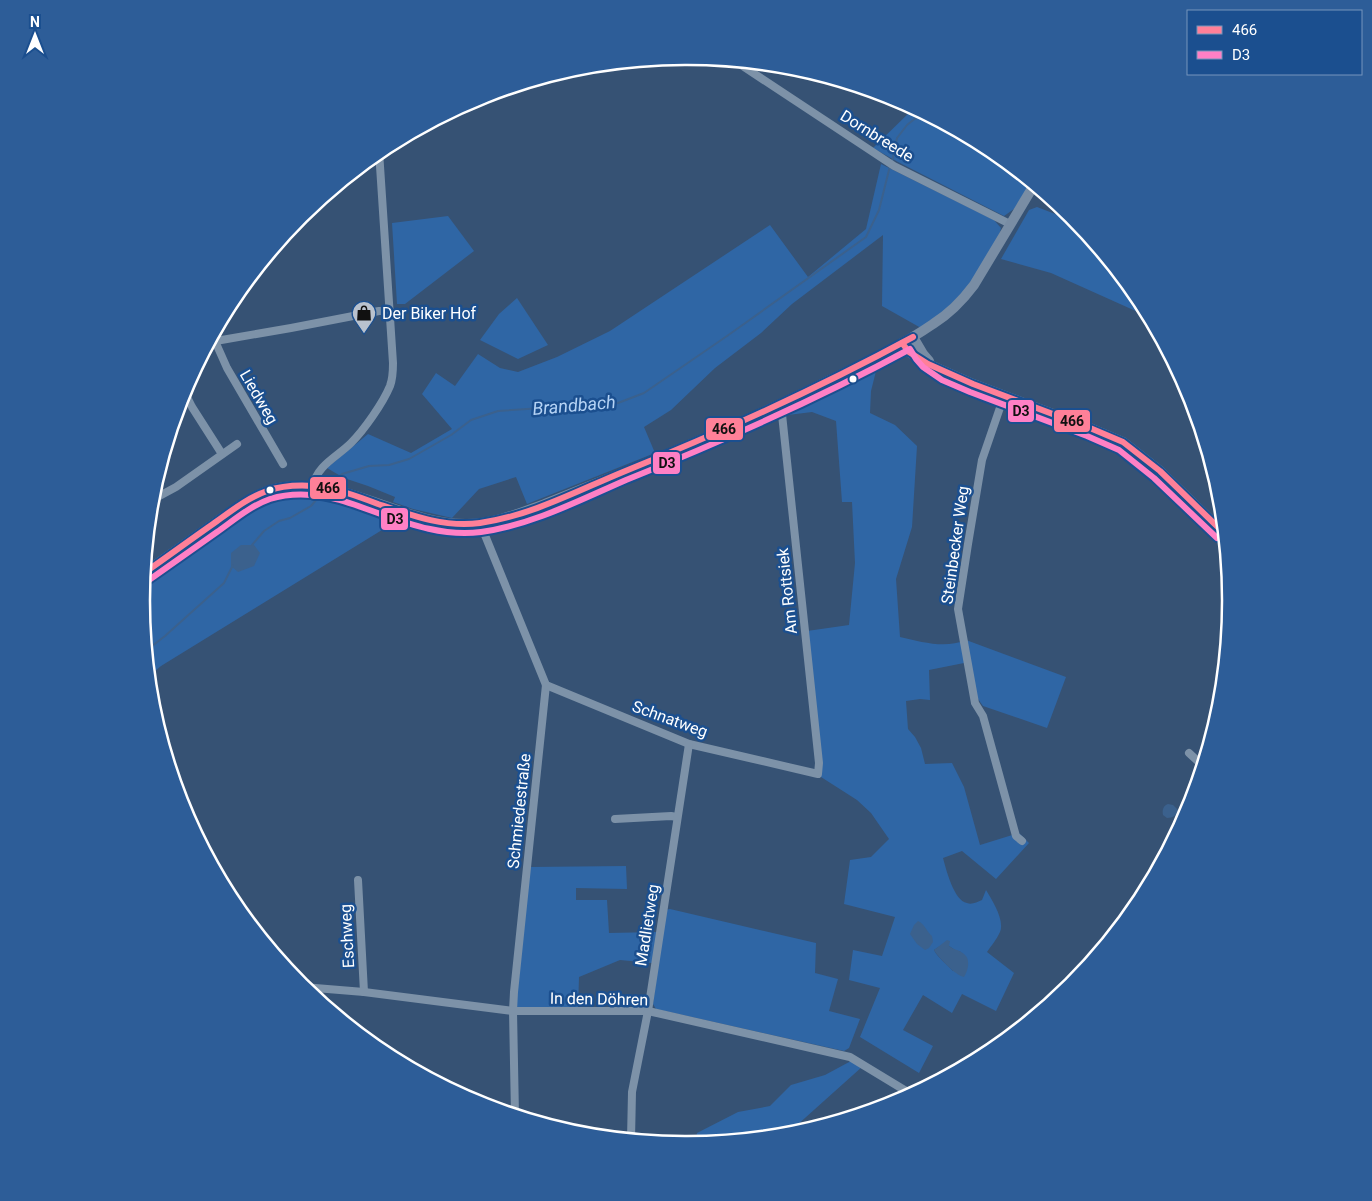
<svg xmlns="http://www.w3.org/2000/svg" width="1372" height="1201" font-family="Roboto,sans-serif">
  <style>
    .green { fill: #2f66a5; fill-rule: evenodd }
    .water { fill: #3b618d }
    .lines { fill: none; stroke-linecap: round; stroke-linejoin: round }
    .stream { stroke: #3b618d; stroke-width: 2 }
    .street { stroke: #7d92a8; stroke-width: 8 }
    .secondary { stroke: #798da4; stroke-width: 10 }
    .bus-1-casing { stroke: #1b4f8f; stroke-width: 10 }
    .bus-2-casing { stroke: #1b4f8f; stroke-width: 10 }
    .bus-1 { stroke: #ff8098; stroke-width: 6 }
    .bus-2 { stroke: #ff80c5; stroke-width: 6 }
    .bus-dot { fill: #fff; stroke: #1b4f8f; stroke-width: 2 }
    .labels { text-anchor: middle; dominant-baseline: central; stroke-width: 5; stroke-linejoin: round; paint-order: stroke }
    .street-label { font-size: 16px; fill: #fff; stroke: #1b4f8f }
    .poi-label { font-size: 16px; fill: #fff; stroke: #1b4f8f; text-anchor: start }
    .water-label { font-size: 18px; font-style: italic; fill: #b5d3f5; stroke: #1b4f8f }
    .rim { fill: none; stroke: #fff; stroke-width: 2.5 }
    .line-badge { stroke: #1b4f8f; stroke-width: 2 }
    .pale-badge-label { font-size: 14px; text-anchor: middle; font-weight: bold; fill: #111 }
  </style>
  <rect width="100%" height="100%" fill="#365274"/>
  <g class="green">
    <polygon points="914,108 989,148 1031,183 1014,209 1004,216 898,162 873,148"/>
    <polygon points="881,164 994,220 1001,228 999,236 968,287 943,312 921,328 882,306 883,235 792,304 761,333 715,368 671,410 644,427 655,453 527,504 516,477 479,489 452,518 413,509 393,502 395,497 368,486 344,478 327,468 368,434 411,453 452,429 422,394 436,373 455,386 478,354 500,368 518,372 557,357 610,331 770,225 808,277 866,229"/>
    <polygon points="1037,207 1076,222 1139,298 1149,317 1051,273 1001,259 1029,210"/>
    <polygon points="448,216 474,251 405,304 397,304 392,223"/>
    <polygon points="517,298 548,345 518,359 480,340 499,314"/>
    <path d="M876,371L871,391L870,413L895,425L917,446L912,527L896,579L900,637C922,642 945,649 966,640L1066,677L1047,728L983,706L978,699L964,663L929,670L930,700L920,699L906,701L908,729L915,737L921,748L925,764L952,763L964,787L980,845L1019,833L1029,843L996,879L962,851L943,858C946,869 954,901 967,903C972,905 977,902 982,900L986,890C992,900 1005,920 1000,932C997,939 991,946 987,952L1014,973L996,1011L962,994L952,1013L923,995L903,1030L933,1046L919,1073L860,1037L880,988L849,980L853,950L882,956L895,917L844,904L850,860L871,857L889,839L871,813L857,800L821,777L807,631L849,625L855,563L852,502H842L836,421L812,412L788,415L787,408L847,380ZM940,946H949L955,950L961,952L953,971C947,964 938,958 934,950Z"/>
    <polygon points="291,491 319,492 341,497 346,502 366,509 376,511 395,522 161,666 149,676 142,600 144,577 241,509 261,498"/>
    <polygon points="626,866 627,889 576,888 576,900 607,900 609,933 657,932 652,963 620,960 579,977 578,1009 520,1009 516,1006 530,867"/>
    <polygon points="670,909 816,943 815,973 838,979 829,1011 860,1019 849,1048 844,1051 656,1009 653,1004 665,910"/>
    <polygon points="851,1061 863,1066 786,1135 695,1144 697,1133 738,1112 770,1106 791,1085 825,1075"/>
  </g>
  <g class="water">
    <polygon points="241,545 254,545 260,553 254,566 238,572 231,566 231,553"/>
    <path d="M1168,804L1173,805L1178,810C1177,815 1173,818 1167,818L1163,815C1162,810 1163,806 1168,804Z"/>
    <path d="M918,921C925,924 926,931 932,936L933,942L929,948L925,950L917,944L910,934L914,925Z"/>
    <path d="M947,940L950,941L949,946C954,950 960,950 964,954C971,959 968,971 964,977C956,976 938,957 934,950Z"/>
  </g>
  <g class="lines">
    <g class="stream">
      <polyline points="892,162 897,138 907,125 922,113"/>
      <polyline points="329,485 342,474 369,466 389,465 409,459 451,435 471,420 498,411 618,403 644,393 727,336 866,237 879,210 890,166"/>
      <polyline points="252,545 264,531 279,521 290,518 311,506 322,493"/>
      <polyline points="147,650 165,636 224,583 233,565"/>
    </g>
    <g class="street">
      <polyline points="735,61 894,166 1010,224"/>
      <polyline points="215,341 227,368 283,464"/>
      <polyline points="210,342 291,328 379,311 390,311"/>
      <polyline points="184,391 192,407 222,454"/>
      <polyline points="1004,396 982,460 968,544 958,609 975,703 983,716 1016,836 1022,841"/>
      <path d="M313,486C317,465 337,457 351,443C364,430 383,403 390,386C393,378 393,371 393,363L379,151"/>
      <polyline points="152,500 176,487 237,444"/>
      <polyline points="480,523 546,685 514,992 513,1011 515,1115"/>
      <polyline points="546,685 689,744 818,774 819,763 781,405"/>
      <polyline points="1189,753 1202,765"/>
      <polyline points="615,819 671,816 677,817"/>
      <polyline points="358,880 364,992"/>
      <polyline points="303,987 364,992 513,1011 648,1011 850,1057 911,1094"/>
      <polyline points="631,1139 632,1092 648,1011 689,744"/>
    </g>
    <g class="secondary">
      <polyline points="913,337 923,354 929,361"/>
      <polyline points="902,343 909,352 928,364 973,384 1090,428 1123,442 1160,471 1223,532"/>
      <path d="M144,573L239,506C249,500 259,493 271,490C337,471 400,525 467,524C494,524 520,513 545,504C565,496 585,488 605,480C681,449 757,417 830,380C865,363 901,346 933,324C949,314 962,301 974,285L1034,185"/>
    </g>
    <g class="bus-1-casing">
      <g id="bus-1">
        <polyline points="902,343 909,352 928,364 973,384 1090,428 1123,442 1160,471 1223,532"/>
        <path d="M144,573C167,557 190,540 213,524C230,512 247,498 267,491C281,486 298,485 313,486C335,488 357,496 378,504C410,515 445,528 480,523C530,516 577,491 623,472C722,432 819,388 913,337"/>
      </g>
    </g>
    <g class="bus-2-casing">
      <path id="bus-2" d="M149,580C172,564 194,548 217,532C234,520 250,506 270,499C283,495 298,494 311,495C333,496 355,505 375,512C409,524 444,537 481,532C532,525 580,500 626,480C723,441 818,399 910,349L916,359L923,367L942,380L970,392L1087,436L1119,450L1154,478L1217,538"/>
    </g>
    <use href="#bus-1" class="bus-1"/>
    <use href="#bus-2" class="bus-2"/>
  </g>
  <defs>
    <g id="shop-pin" transform="scale(1.25)"><path d="M0 17L-7.5 6A9.5 9.5 0 1 1 7.5 6Z" fill="#b9c2ce" stroke="#1b4f8f"/><path d="M-5-2.5h2.3a2.7 3.5 0 0 1 5.4 0H5L5.5 6h-11ZM-1.5-2.5h3a1.5 2.3 0 0 0-3 0Z" fill="#111"/></g>
  </defs>
  <g fill-rule="evenodd">
    <use href="#shop-pin" x="364" y="313"/>
  </g>
  <g class="bus-dot">
    <circle cx="853" cy="379" r="4.5"/>
    <circle cx="270" cy="490" r="4.5"/>
  </g>
  <g class="labels">
    <g class="street-label">
      <text transform="translate(877 136) rotate(32)">Dornbreede</text>
      <text transform="translate(259 397) rotate(60)">Liedweg</text>
      <text transform="translate(955 545) rotate(-82)">Steinbecker Weg</text>
      <text transform="translate(787 591) rotate(-96)">Am Rottsiek</text>
      <text transform="translate(670 719) rotate(20)">Schnatweg</text>
      <text transform="translate(519 811) rotate(-84)">Schmiedestraße</text>
      <text transform="translate(647 925) rotate(-81)">Madlietweg</text>
      <text transform="translate(347 936) rotate(-93)">Eschweg</text>
      <text transform="translate(599 999) rotate(1)">In den Döhren</text>
    </g>
    <g class="poi-label">
      <text x="382" y="313">Der Biker Hof</text>
    </g>
    <g class="water-label">
      <text transform="translate(574 405) rotate(-5)">Brandbach</text>
    </g>
  </g>
  <path d="M0 0H1372V1201H0ZM685 65H687A535 535 0 0 1 1222 600V601A535 535 0 0 1 687 1136H685A535 535 0 0 1 150 601V600A535 535 0 0 1 685 65Z" fill="#2d5d98" fill-rule="evenodd"/>
  <path class="rim" d="M685 65H687A535 535 0 0 1 1222 600V601A535 535 0 0 1 687 1136H685A535 535 0 0 1 150 601V600A535 535 0 0 1 685 65Z"/>
  <g class="line-badge">
    <rect x="1007" y="399" width="28" height="24" rx="5" fill="#ff80c5"/>
    <rect x="1053" y="409" width="38" height="24" rx="5" fill="#ff8098"/>
    <rect x="705" y="417" width="39" height="24" rx="5" fill="#ff8098"/>
    <rect x="652" y="451" width="29" height="24" rx="5" fill="#ff80c5"/>
    <rect x="309" y="476" width="38" height="24" rx="5" fill="#ff8098"/>
    <rect x="380" y="507" width="29" height="24" rx="5" fill="#ff80c5"/>
  </g>
  <g class="pale-badge-label">
    <text x="1021" y="416">D3</text>
    <text x="1072" y="426">466</text>
    <text x="724" y="434">466</text>
    <text x="667" y="468">D3</text>
    <text x="328" y="493">466</text>
    <text x="395" y="524">D3</text>
  </g>
  <rect x="1187" y="10" width="175" height="65" fill="#1b4f8f" stroke="#7695bc"/>
  <rect x="1197" y="26" width="25" height="8" fill="#ff8098" stroke="#7695bc"/>
  <text x="1232" y="35" font-size="15" fill="#ffffff">466</text>
  <rect x="1197" y="51" width="25" height="8" fill="#ff80c5" stroke="#7695bc"/>
  <text x="1232" y="60" font-size="15" fill="#ffffff">D3</text>
  <g transform="translate(35 35)" stroke="#1b4f8f" stroke-width="4" paint-order="stroke">
  <path d="M0-4L9 19L0 12L-9 19Z" fill="#ffffff"/>
  <text y="-8" font-size="14" font-weight="bold" text-anchor="middle" fill="#ffffff">N</text>
  </g>
</svg>
